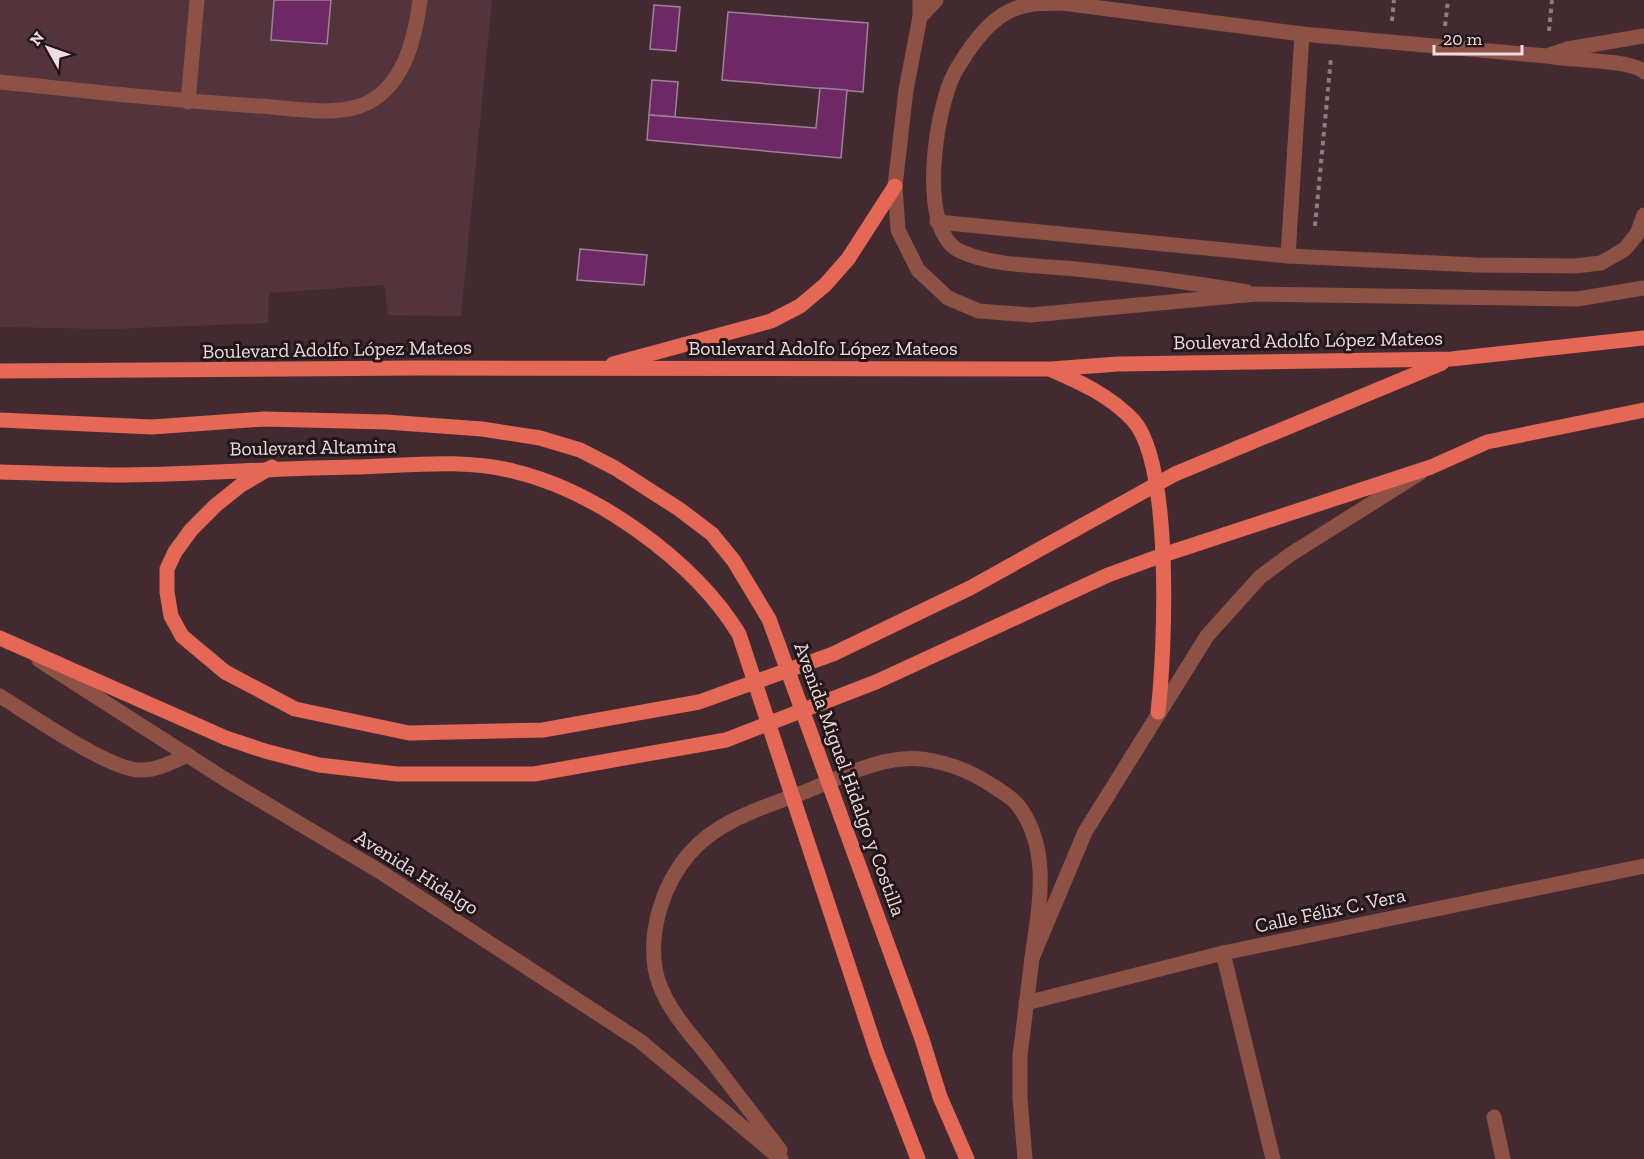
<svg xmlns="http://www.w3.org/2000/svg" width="1644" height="1159" font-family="'Zilla Slab',serif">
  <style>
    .built { fill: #53343d }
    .building { fill: #6e2865; stroke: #9b8396; stroke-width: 1.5 }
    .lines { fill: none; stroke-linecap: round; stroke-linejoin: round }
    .path { stroke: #907b81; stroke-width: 4; stroke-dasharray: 4.5 4.5; stroke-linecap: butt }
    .service { stroke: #8d5146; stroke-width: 15 }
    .minor { stroke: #8d5146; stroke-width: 15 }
    .tertiary { stroke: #8d5146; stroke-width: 15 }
    .primary { stroke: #e46855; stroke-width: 15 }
    .labels { text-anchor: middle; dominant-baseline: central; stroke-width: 6; stroke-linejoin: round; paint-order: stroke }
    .street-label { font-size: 20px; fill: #eddce0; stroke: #221619 }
  </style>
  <rect width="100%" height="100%" fill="#432a31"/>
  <polygon class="built" points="0,0 492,0 461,316 388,315 384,285 269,293 268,323 111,329 0,327"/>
  <g class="building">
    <polygon points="274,0 331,0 327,44 271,40"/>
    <polygon points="654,5 680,7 676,51 650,49"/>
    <polygon points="728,12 868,23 863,92 722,80"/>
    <polygon points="652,80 678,82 675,117 649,115"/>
    <polygon points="820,88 847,90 841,158 647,140 649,115 816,128"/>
    <polygon points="580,249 647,255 644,285 577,280"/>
  </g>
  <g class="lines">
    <g class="path">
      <polyline points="1392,21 1394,0"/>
      <polyline points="1445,26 1448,0"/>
      <polyline points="1549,31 1552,0"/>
      <polyline points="1315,226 1331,58"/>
    </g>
    <g class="service">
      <polyline points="920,17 920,0"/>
      <path d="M1548,56C1568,61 1632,59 1644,72"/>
      <path d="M0,82C87,91 173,101 260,106C291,108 329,116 360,106C403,91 415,39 420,0"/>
      <polyline points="188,102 197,0"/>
      <polyline points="937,222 1288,256 1477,265 1575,266 1601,263 1625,249 1637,234 1644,215"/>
      <polyline points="1288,256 1302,34"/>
      <path d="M1247,292C1191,282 1134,275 1076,269C1040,265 994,267 960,251C916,230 936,107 955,72C966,53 983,28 1001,16C1020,3 1040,3 1062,3L1302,34L1546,56L1567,49L1644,36"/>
      <path d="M0,696C29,714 108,769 139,770C156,771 172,762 188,755"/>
    </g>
    <g class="minor">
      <polyline points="936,0 920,17 906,90 895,186 898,230 918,270 948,298 979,311 1031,315 1256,294 1577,299 1644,288"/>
      <polyline points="1223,953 1273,1159"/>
      <polyline points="1026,1003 1223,953 1644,866"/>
      <polyline points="1494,1117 1503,1159"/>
    </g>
    <g class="tertiary">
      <polyline points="39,660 223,778 379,871 640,1041 781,1159"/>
      <path d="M780,1150C757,1120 734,1090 711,1060C690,1033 661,1004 655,968C649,930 663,884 689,854C719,819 765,807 807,791C837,779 869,762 902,759C927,756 958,766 980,778C991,785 1008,794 1017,804C1052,848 1039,907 1032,958"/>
      <polyline points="1025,1159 1020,1098 1020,1056 1032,958 1085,832 1207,636 1260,577 1291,554 1420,473"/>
    </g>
    <g class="primary">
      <polyline points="613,364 771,321 800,306 825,285 848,259 895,186"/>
      <path d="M1052,370C1082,383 1110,396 1133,420C1173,465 1165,652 1158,712"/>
      <polyline points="0,371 418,368 1051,369 1118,364 1451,359 1644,338"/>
      <polyline points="0,420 152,427 264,419 386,422 482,429 540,438 580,450 615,468 679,509 712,534 734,561 769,619 922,1039 940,1097 967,1159"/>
      <polyline points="272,467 241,485 216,505 191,530 175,552 167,569 167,592 171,616 182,636 225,672 295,709 409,733 543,730 699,702 833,654 970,588 1175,474 1442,363"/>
      <path d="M0,472C42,473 85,475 127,475C203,474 278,468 354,467C405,466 462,458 513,471C597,491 694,561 739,634L877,1053L918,1159"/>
      <polyline points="0,638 226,738 265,751 319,765 397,774 534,774 726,740 876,682 1108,575 1163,555 1431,467 1487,442 1644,410"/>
    </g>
  </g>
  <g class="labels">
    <g class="street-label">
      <text transform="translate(1308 340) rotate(-1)">Boulevard Adolfo López Mateos</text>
      <text x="823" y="348">Boulevard Adolfo López Mateos</text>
      <text transform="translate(337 349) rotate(-1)">Boulevard Adolfo López Mateos</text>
      <text transform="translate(313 447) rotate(-1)">Boulevard Altamira</text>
      <text transform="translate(850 779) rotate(70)">Avenida Miguel Hidalgo y Costilla</text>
      <text transform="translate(417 872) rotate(32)">Avenida Hidalgo</text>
      <text transform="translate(1330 910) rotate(-12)">Calle Félix C. Vera</text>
    </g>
  </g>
  <g transform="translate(48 48) rotate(310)" stroke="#221619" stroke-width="4.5" paint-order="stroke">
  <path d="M0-4.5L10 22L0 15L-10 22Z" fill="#eddce0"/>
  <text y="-9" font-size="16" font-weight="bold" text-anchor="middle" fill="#eddce0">N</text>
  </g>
  <path d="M1434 45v9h88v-9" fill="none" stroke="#eddce0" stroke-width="3"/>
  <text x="1443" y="45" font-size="18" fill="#eddce0" stroke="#221619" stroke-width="4.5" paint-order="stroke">20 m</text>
</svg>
